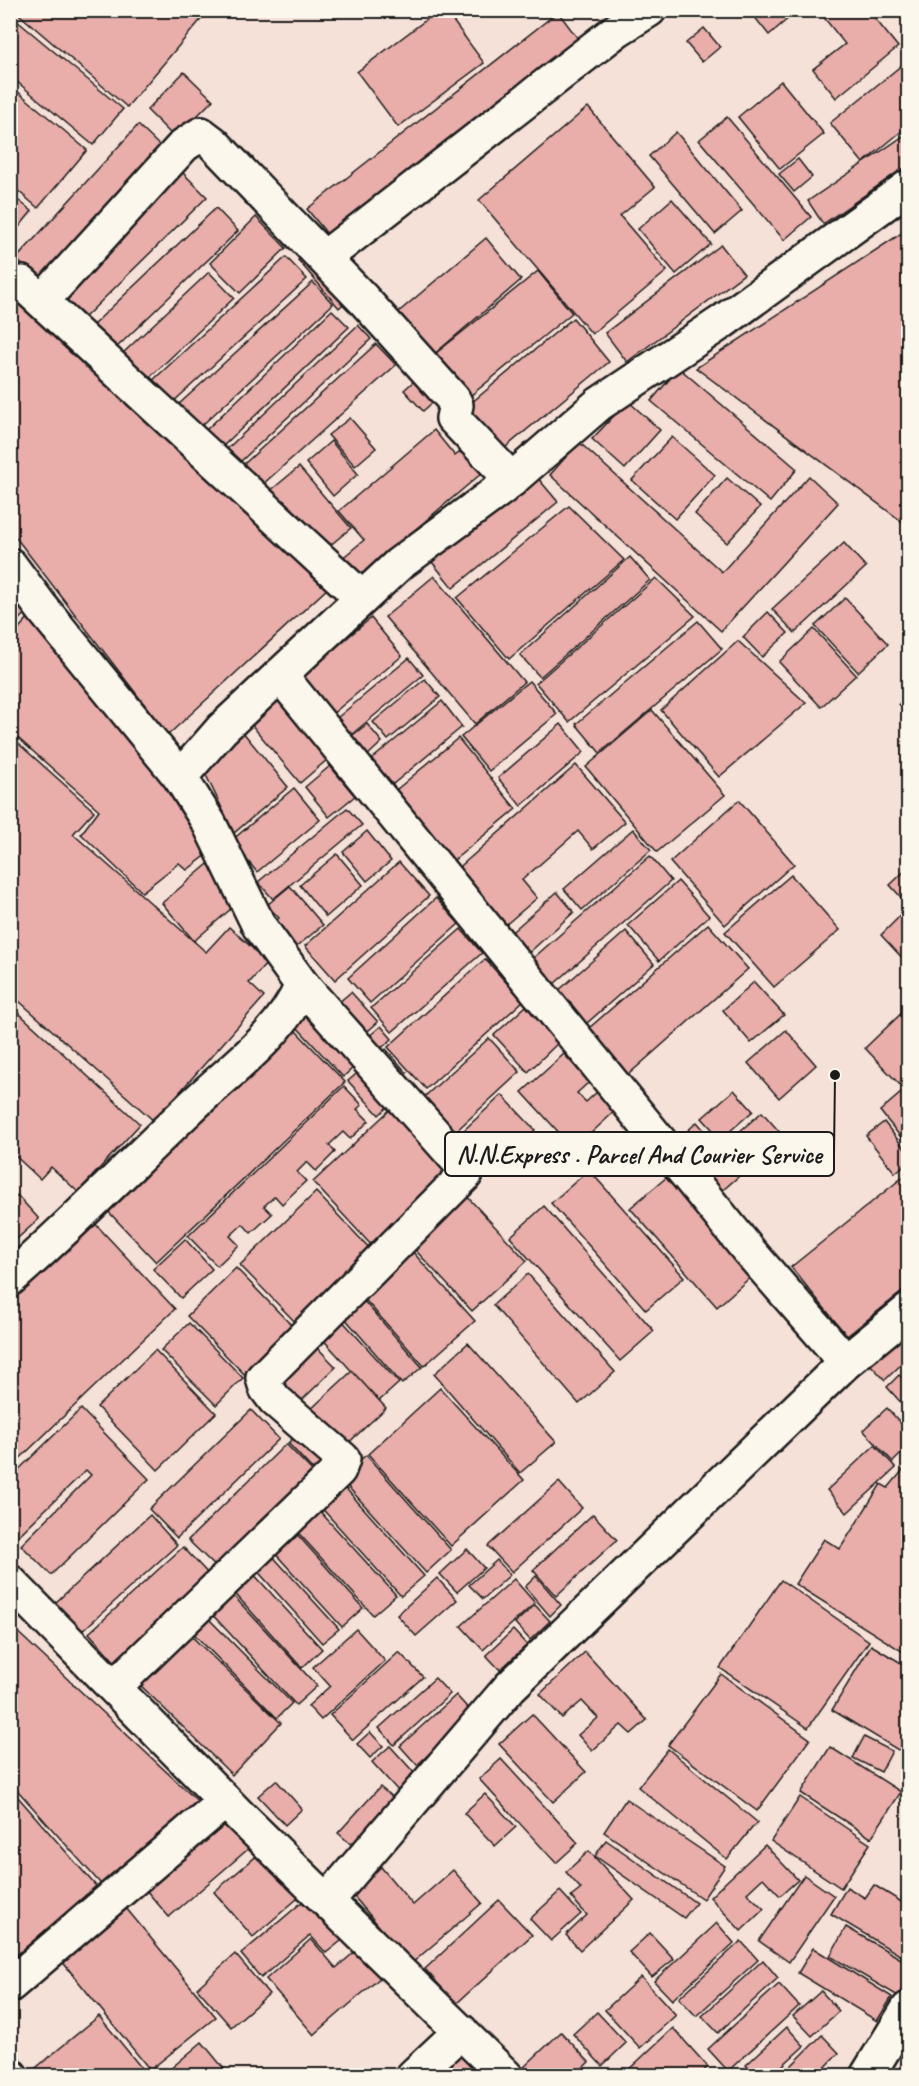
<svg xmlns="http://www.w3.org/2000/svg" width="919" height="2086" font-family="Caveat,sans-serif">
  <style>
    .building { fill: #e9adaa; stroke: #1c1c1c; stroke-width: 1.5 }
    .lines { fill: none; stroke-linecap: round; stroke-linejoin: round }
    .minor-casing { stroke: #1c1c1c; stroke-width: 38 }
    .minor { stroke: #fbf7ec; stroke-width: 33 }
    .leader { fill: none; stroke: #1c1c1c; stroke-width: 2 }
    .callout-dot { fill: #1c1c1c; stroke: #fbf7ec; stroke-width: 2 }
    .callout { fill: #fbf7ec; stroke: #1c1c1c; stroke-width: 2 }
    .callout-label { font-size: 26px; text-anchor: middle; font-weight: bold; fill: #1c1c1c }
  </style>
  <rect width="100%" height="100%" fill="#f6e1d8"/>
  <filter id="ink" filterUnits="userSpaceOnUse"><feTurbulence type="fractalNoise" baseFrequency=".0167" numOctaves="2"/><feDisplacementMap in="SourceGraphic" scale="12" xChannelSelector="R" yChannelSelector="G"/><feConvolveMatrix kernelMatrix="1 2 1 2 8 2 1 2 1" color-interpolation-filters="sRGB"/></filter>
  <g filter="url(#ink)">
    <g class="building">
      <polygon points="14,10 209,10 127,107"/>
      <polygon points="439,10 445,10 484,63 398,127 357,72"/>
      <polygon points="749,10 798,10 769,35"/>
      <polygon points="818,10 868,10 898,47 836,98 813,69 845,44"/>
      <polygon points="558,12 582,44 332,240 307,209"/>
      <polygon points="10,15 123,109 93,145 10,76"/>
      <polygon points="704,28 720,47 702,62 686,43"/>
      <polygon points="902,65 908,72 908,126 863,163 830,123"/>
      <polygon points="184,72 213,100 175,138 147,110"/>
      <polygon points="781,81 824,134 780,169 738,117"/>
      <polygon points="10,85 87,150 38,208 10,184"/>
      <polygon points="588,107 655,187 620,216 667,271 592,334 479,200"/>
      <polygon points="727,117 811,217 784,240 699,140"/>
      <polygon points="138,125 165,151 43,283 16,259"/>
      <polygon points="676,132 742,211 715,234 649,156"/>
      <polygon points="908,133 908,165 823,224 808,201"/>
      <polygon points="798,159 812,177 794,192 779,174"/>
      <polygon points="181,171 207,197 79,323 54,297"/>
      <polygon points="10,194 32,211 10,238"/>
      <polygon points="672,199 711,244 676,274 638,229"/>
      <polygon points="216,208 238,231 115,349 93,325"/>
      <polygon points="256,217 286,248 240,293 210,263"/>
      <polygon points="908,229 908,526 696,368"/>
      <polygon points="486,238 521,280 425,362 389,320"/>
      <polygon points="721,245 744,274 627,362 605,333"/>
      <polygon points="312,249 352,296 339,308 298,260"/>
      <polygon points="286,257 307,279 171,404 151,382"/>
      <polygon points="538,271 572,313 464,401 430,358"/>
      <polygon points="209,272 234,298 147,380 122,354"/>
      <polygon points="313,282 333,304 199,428 178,405"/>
      <polygon points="22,299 329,587 168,735 10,530 10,308"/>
      <polygon points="332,310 349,327 222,447 206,430"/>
      <polygon points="573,318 609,362 495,456 459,413"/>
      <polygon points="358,325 371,339 240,462 227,449"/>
      <polygon points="376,344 396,365 262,485 244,464"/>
      <polygon points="679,368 797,469 770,502 651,401"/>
      <polygon points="422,374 440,396 423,411 404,390"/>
      <polygon points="628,401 660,430 625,469 592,439"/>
      <polygon points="350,418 376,448 355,466 328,435"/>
      <polygon points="434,430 455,456 470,444 489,467 357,579 340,560 364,540 339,511"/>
      <polygon points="672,437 715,475 675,519 632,480"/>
      <polygon points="331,441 358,474 333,496 306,463"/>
      <polygon points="579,442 722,572 809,476 838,503 721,631 550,475"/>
      <polygon points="299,467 351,528 322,552 270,491"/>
      <polygon points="537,477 558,502 453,588 432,562"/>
      <polygon points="727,478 760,507 727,543 695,514"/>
      <polygon points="569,506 624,560 509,659 457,598"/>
      <polygon points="844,543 866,567 795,633 772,609"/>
      <polygon points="630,557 650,580 540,677 520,655"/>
      <polygon points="434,576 524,682 475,724 385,617"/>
      <polygon points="656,578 695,616 569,722 536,683"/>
      <polygon points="10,593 26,612 10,629"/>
      <polygon points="845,598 888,644 858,672 815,626"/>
      <polygon points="768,612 788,633 762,657 743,637"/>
      <polygon points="30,616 166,784 208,854 187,870 179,863 142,892 81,834 99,810 10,731 10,638"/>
      <polygon points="371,618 402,656 331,715 300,677"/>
      <polygon points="698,621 722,649 600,753 576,724"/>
      <polygon points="814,629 856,675 821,707 779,662"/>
      <polygon points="738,641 806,703 719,777 661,710"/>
      <polygon points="409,658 423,675 345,740 331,723"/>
      <polygon points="425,679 440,697 388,740 373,722"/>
      <polygon points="529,681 557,714 489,771 461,737"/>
      <polygon points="273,694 328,759 300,783 245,717"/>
      <polygon points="908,695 908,714 899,704"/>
      <polygon points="442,701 462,727 387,789 366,764"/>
      <polygon points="652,710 725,795 657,852 586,767"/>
      <polygon points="367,724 382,742 365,758 349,738"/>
      <polygon points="561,724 584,752 521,806 498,778"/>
      <polygon points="242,731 288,787 234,833 203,769"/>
      <polygon points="10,736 94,811 73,834 206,952 229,927 268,962 249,983 264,997 154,1121 10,993"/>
      <polygon points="458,738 516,809 448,865 390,795"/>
      <polygon points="576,765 625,822 593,849 578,831 522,880 537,898 503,927 455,871"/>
      <polygon points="330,766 355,796 329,817 305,787"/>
      <polygon points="294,788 320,820 257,872 231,841"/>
      <polygon points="739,800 794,864 725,925 670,862"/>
      <polygon points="347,808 362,825 273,899 258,882"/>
      <polygon points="633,829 651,850 582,910 564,889"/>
      <polygon points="367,831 391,861 367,881 343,852"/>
      <polygon points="337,854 363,885 326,917 300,885"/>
      <polygon points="650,856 671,881 545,992 523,967"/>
      <polygon points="399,862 429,896 335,980 305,946"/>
      <polygon points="208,864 240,901 194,941 162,903"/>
      <polygon points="908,868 908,905 890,885"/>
      <polygon points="791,875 840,930 774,987 725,932"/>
      <polygon points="678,881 709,916 659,961 628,925"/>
      <polygon points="290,886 323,925 289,953 268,928 279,918 267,905"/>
      <polygon points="557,892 574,912 522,959 505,938"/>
      <polygon points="436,898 459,924 370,1003 348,978"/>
      <polygon points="904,912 908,916 908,964 881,935"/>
      <polygon points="708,924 748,969 621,1081 580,1036"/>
      <polygon points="461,929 482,953 392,1032 371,1008"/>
      <polygon points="626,931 654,964 578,1031 549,999"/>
      <polygon points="485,959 523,1001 426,1089 388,1047"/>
      <polygon points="754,982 784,1015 751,1043 723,1010"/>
      <polygon points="351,992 378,1022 358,1040 331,1009"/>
      <polygon points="10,1005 140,1124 78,1192 51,1167 40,1179 10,1151"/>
      <polygon points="318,1005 365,1057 343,1077 295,1025"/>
      <polygon points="526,1006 559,1042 528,1072 494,1035"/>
      <polygon points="908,1007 908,1079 901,1086 865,1048"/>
      <polygon points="381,1026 392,1039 371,1057 360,1044"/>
      <polygon points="294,1029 345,1082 156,1262 105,1208"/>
      <polygon points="786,1030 816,1065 779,1098 748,1063"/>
      <polygon points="489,1038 520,1072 454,1133 423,1098"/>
      <polygon points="386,1049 407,1073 395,1084 374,1061"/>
      <polygon points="564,1054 589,1082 577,1093 586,1102 598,1091 616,1110 574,1149 522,1092"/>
      <polygon points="368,1064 398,1097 379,1115 348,1081"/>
      <polygon points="344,1086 362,1105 357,1109 369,1121 350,1139 343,1132 329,1145 335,1152 316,1171 307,1162 297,1172 306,1181 282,1204 275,1196 264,1206 272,1214 251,1233 243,1224 230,1236 239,1245 217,1266 188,1236"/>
      <polygon points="908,1087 908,1146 880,1111"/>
      <polygon points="734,1090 753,1111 721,1139 702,1118"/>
      <polygon points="502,1095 535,1130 484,1176 452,1141"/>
      <polygon points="394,1106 454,1171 373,1247 313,1182"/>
      <polygon points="762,1112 784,1137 715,1197 693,1172"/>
      <polygon points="697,1122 715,1143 691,1164 673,1144"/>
      <polygon points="884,1122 908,1153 908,1162 895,1173 866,1136"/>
      <polygon points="589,1170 684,1277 646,1310 551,1203"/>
      <polygon points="908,1173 908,1287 847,1336 791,1267"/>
      <polygon points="667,1177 754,1274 717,1307 630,1208"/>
      <polygon points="461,1190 527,1261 472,1311 406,1240"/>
      <polygon points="316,1192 375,1254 299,1326 240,1265"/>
      <polygon points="17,1195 39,1219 10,1245 10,1202"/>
      <polygon points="544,1206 654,1331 620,1361 510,1237"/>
      <polygon points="88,1216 175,1309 10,1468 10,1288"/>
      <polygon points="185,1239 212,1269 181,1298 153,1269"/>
      <polygon points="410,1249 475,1321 424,1366 360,1294"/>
      <polygon points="236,1268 295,1329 247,1377 187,1316"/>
      <polygon points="528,1274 615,1372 579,1404 493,1305"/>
      <polygon points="362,1299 422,1367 402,1384 343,1316"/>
      <polygon points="338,1316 399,1383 379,1401 318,1334"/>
      <polygon points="908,1321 908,1358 885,1380 866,1360"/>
      <polygon points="189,1323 243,1378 216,1405 161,1350"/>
      <polygon points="309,1339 336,1367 300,1402 273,1375"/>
      <polygon points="468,1343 556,1442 520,1473 434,1374"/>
      <polygon points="155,1350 216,1413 158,1470 97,1407"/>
      <polygon points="352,1371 386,1408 343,1448 309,1411"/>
      <polygon points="899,1375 908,1384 908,1402 904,1406 887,1387"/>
      <polygon points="440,1388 524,1480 451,1546 368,1454"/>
      <polygon points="887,1408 908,1431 908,1447 893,1462 863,1430"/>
      <polygon points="81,1409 149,1479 51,1575 21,1545 91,1475 86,1470 15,1539 10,1535 10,1478"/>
      <polygon points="251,1410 279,1439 177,1538 149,1509"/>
      <polygon points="908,1410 908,1426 900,1418"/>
      <polygon points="304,1428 331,1456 314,1471 288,1443"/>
      <polygon points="286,1444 317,1476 219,1570 188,1540"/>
      <polygon points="875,1445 896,1468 847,1513 827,1490"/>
      <polygon points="366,1455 451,1550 426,1573 340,1478"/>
      <polygon points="908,1464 908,1655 795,1584 824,1539 840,1549 881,1484 888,1488"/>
      <polygon points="340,1482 424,1576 401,1596 317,1503"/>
      <polygon points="559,1482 582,1508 512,1572 488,1546"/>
      <polygon points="316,1507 396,1595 373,1615 293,1527"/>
      <polygon points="593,1514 617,1540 556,1596 533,1570"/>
      <polygon points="150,1515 177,1545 81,1632 55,1603"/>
      <polygon points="295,1532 363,1608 342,1627 273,1551"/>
      <polygon points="183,1547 212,1578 118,1665 89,1633"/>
      <polygon points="467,1549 484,1568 457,1592 440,1574"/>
      <polygon points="268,1551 339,1629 322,1643 253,1566"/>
      <polygon points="497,1560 510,1575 483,1599 469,1585"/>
      <polygon points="250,1570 322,1649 302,1668 230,1588"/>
      <polygon points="536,1576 561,1605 550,1616 525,1587"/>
      <polygon points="437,1578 457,1600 416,1636 397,1615"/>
      <polygon points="514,1579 535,1603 483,1650 461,1626"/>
      <polygon points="781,1580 869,1641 808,1728 720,1668"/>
      <polygon points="229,1591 317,1686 296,1705 208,1610"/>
      <polygon points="535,1605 550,1621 530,1640 515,1623"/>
      <polygon points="203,1613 292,1703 277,1718 188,1628"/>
      <polygon points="10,1625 205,1808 108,1892 10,1782"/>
      <polygon points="182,1627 281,1723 232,1775 133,1678"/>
      <polygon points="356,1629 385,1661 321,1720 308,1706 330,1686 313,1667"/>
      <polygon points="513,1630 527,1645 500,1670 486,1655"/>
      <polygon points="871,1645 908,1667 908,1756 832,1710"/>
      <polygon points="399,1652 423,1677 353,1740 330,1715"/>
      <polygon points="585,1652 647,1720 631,1734 621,1725 592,1751 578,1735 598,1718 582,1701 562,1718 540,1694"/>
      <polygon points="721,1674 810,1739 757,1811 668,1745"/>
      <polygon points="435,1678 450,1694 394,1745 379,1728"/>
      <polygon points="456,1695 473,1714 417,1765 400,1746"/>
      <polygon points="532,1714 586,1772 553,1802 499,1744"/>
      <polygon points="370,1732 383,1746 370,1758 357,1744"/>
      <polygon points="864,1737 892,1751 881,1772 853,1758"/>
      <polygon points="390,1746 418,1777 400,1793 372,1762"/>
      <polygon points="830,1747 901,1792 871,1838 801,1793"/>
      <polygon points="668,1749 757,1822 727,1859 638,1787"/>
      <polygon points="501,1759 578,1843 556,1863 479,1779"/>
      <polygon points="276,1780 302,1809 285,1825 258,1796"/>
      <polygon points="380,1787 398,1802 355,1848 338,1833"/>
      <polygon points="10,1788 96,1886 10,1961"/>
      <polygon points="485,1794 516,1827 495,1846 464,1813"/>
      <polygon points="800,1797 870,1844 841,1888 771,1841"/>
      <polygon points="626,1799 725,1866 703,1899 604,1832"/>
      <polygon points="225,1810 254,1844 169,1917 140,1883"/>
      <polygon points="606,1840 696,1903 684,1918 595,1856"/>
      <polygon points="765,1845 798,1880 780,1896 763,1878 747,1893 764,1909 741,1931 710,1897"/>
      <polygon points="267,1847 305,1892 253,1937 214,1892"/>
      <polygon points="589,1851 634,1900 580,1950 566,1935 587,1915 571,1897 581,1889 566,1872"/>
      <polygon points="381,1867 413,1905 453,1870 482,1903 411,1964 351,1893"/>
      <polygon points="804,1875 834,1896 789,1962 759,1941"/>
      <polygon points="874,1885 908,1906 908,1960 831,1914 847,1887 865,1898"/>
      <polygon points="560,1891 581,1914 551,1941 530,1919"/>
      <polygon points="314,1892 351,1933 326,1953 310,1935 261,1978 241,1954"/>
      <polygon points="499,1900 532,1935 456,2004 425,1969"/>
      <polygon points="121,1902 216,2017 150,2070 57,1955"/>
      <polygon points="717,1923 734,1943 672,2000 654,1981"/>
      <polygon points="846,1927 908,1963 908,1978 898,1996 830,1956"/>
      <polygon points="650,1933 674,1959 652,1977 629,1952"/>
      <polygon points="311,1939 336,1968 365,1943 388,1971 314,2035 266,1979"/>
      <polygon points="741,1941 758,1960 696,2016 679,1998"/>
      <polygon points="813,1948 892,1997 877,2021 798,1973"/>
      <polygon points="235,1954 269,1994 231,2027 197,1988"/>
      <polygon points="763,1960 778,1978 718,2033 702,2016"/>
      <polygon points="641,1977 676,2015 640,2048 605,2010"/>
      <polygon points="779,1984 799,2006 728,2071 708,2049"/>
      <polygon points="821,1991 839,2011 812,2036 793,2016"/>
      <polygon points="597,2012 626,2043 602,2066 573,2034"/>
      <polygon points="99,2016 148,2076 26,2076"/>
      <polygon points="787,2027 804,2046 771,2076 755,2076 746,2065"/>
      <polygon points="673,2028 708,2067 698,2076 626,2076 624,2074"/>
      <polygon points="561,2032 589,2062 574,2076 531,2076 524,2067"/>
      <polygon points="822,2035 839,2053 817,2076 781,2076"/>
      <polygon points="467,2041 499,2076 429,2076"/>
      <polygon points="202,2042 230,2076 162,2076"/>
    </g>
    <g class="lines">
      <g class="minor-casing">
        <g id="minor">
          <polyline points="324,258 617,30 649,10"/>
          <polyline points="10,286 22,283 362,598"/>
          <polyline points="42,301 184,145 201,134 213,143 363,299 453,399 456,405 453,418 512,480"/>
          <path d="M10,565L42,608L180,777L209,823L259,926L302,985C281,1036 228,1071 189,1109C129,1166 72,1225 10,1279"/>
          <polyline points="280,675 749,1251 846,1362"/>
          <polyline points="180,777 222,729 399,564 502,488 599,404 722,322 908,187"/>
          <polyline points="10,1582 240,1816 506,2076"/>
          <polyline points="114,1687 339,1470 343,1459 275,1400 266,1388 263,1378 465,1175 462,1165 302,985"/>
          <polyline points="327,1901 510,1687 846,1362 908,1311"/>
          <polyline points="10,1985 225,1801"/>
          <polyline points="10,2075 11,2076"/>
          <polyline points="413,2076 461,2031"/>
          <polyline points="867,2076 908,2009"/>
        </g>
      </g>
      <use href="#minor" class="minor"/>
    </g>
  </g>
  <path class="leader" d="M835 1075L834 1154"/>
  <circle class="callout-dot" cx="835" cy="1075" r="6"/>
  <rect class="callout" x="445" y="1132" width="389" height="44" rx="6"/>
  <g class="callout-label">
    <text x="639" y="1163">N.N.Express . Parcel And Courier Service</text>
  </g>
  <rect width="919" height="2086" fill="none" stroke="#fbf7ec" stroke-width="36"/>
  <rect x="18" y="18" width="883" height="2050" fill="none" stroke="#1c1c1c" stroke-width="2" filter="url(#ink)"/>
</svg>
